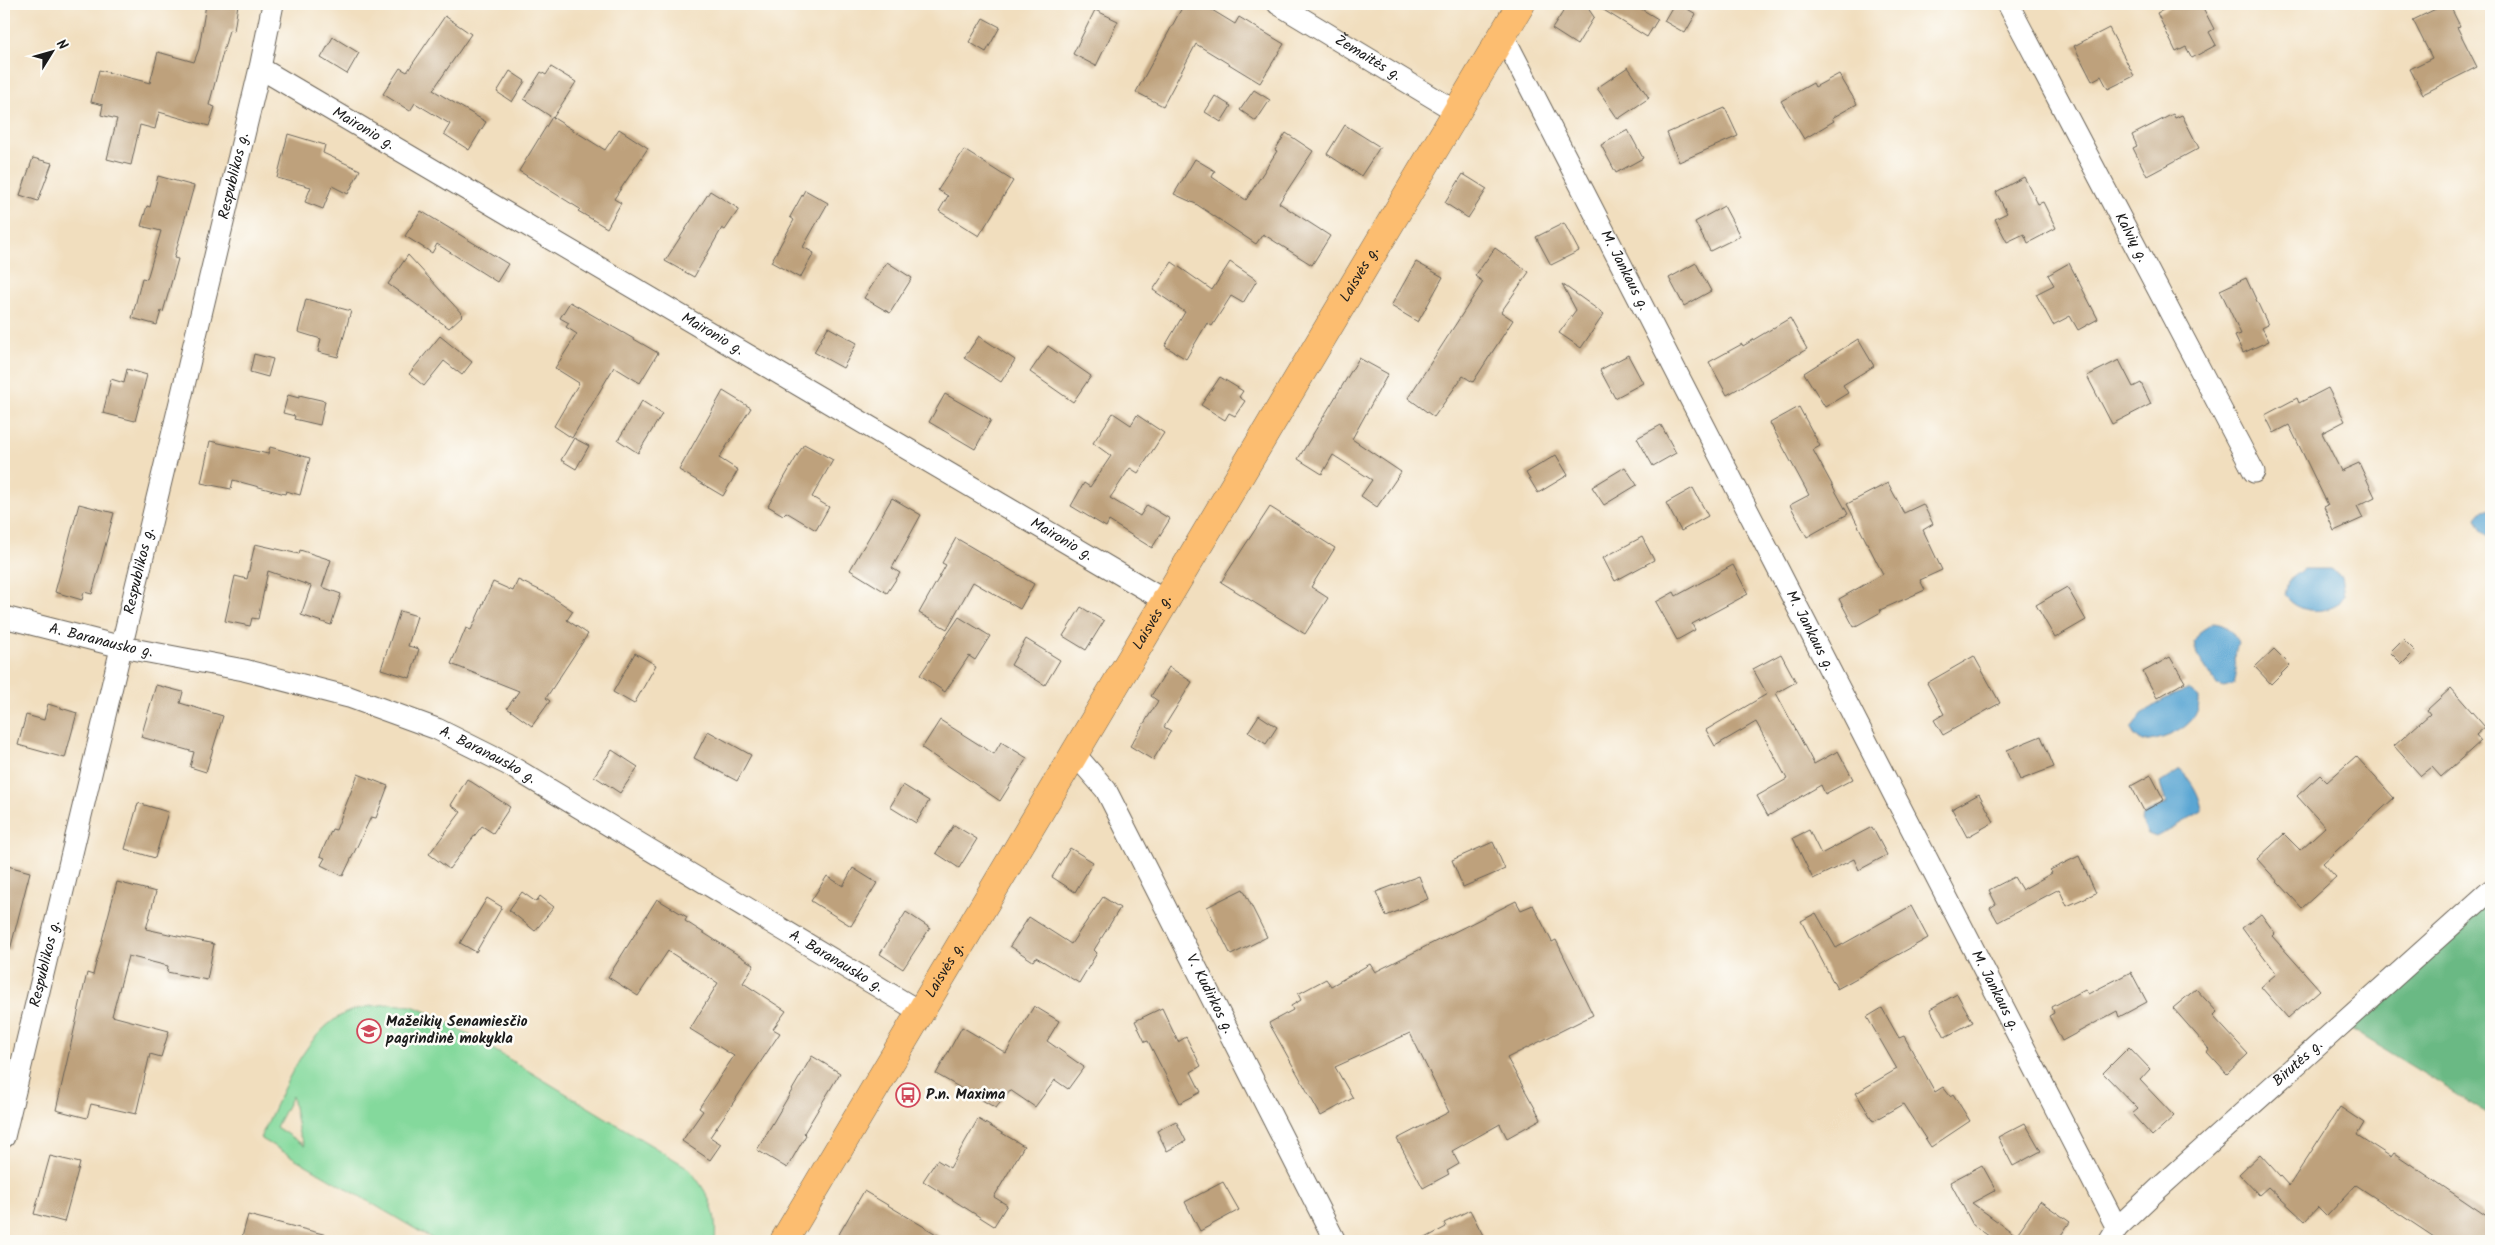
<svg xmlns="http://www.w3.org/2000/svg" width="2495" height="1245" font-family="Kalam,sans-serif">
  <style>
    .green { fill: #84d99c; stroke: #507a5c; fill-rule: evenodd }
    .forest { fill: #6bb984; stroke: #446a50 }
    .water { fill: #5aa6d3; stroke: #3b6178 }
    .building { fill: #bea17b }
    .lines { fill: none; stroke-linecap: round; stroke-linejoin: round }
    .minor-casing { stroke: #676055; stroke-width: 23 }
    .primary-casing { stroke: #676055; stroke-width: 29 }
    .minor { stroke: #fff; stroke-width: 21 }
    .primary { stroke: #fcbd6f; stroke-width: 28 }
    .labels { text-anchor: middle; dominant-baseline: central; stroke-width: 5; stroke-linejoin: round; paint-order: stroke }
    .street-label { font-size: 15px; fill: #1c1c1c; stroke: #fdfcf7 }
    .poi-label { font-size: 15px; font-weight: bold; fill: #1c1c1c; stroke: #fdfcf7; text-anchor: start }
  </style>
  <rect width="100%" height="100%" fill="#fdfcf7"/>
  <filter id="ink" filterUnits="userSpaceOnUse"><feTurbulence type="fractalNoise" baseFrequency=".02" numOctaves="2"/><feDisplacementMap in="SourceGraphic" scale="10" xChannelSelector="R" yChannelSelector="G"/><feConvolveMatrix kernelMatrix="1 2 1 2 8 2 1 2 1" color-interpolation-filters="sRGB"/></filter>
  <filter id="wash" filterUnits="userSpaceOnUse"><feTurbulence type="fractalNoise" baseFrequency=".0096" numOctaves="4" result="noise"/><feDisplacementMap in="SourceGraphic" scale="20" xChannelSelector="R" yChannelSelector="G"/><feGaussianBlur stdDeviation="1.12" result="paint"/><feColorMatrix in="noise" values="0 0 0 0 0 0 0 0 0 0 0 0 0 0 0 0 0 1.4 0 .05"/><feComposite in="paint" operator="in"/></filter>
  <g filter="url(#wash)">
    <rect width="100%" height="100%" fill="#f1debe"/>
    <path class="green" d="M389,1004L412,1006L438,1016L687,1167C707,1190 718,1210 715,1241H436L260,1138C281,1097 300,1040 340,1016C355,1007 373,1006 389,1004ZM292,1096L299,1134L305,1146L276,1127Z"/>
    <polygon class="forest" points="2491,897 2491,1115 2343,1024"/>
    <g class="water">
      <polygon points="2491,509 2491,538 2482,531 2476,518 2481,512"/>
      <path d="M2304,569H2330L2341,576L2344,595L2340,603C2323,615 2297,613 2285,595L2288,581Z"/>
      <path d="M2213,623C2227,624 2232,631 2238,643C2231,663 2240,667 2234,684L2224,687L2217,685L2197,655L2194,642L2201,631Z"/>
      <path d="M2189,690L2199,698C2201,726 2166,740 2142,742L2134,735L2131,728C2144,709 2167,695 2189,690Z"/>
      <path d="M2180,770C2191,779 2201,797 2202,811L2156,837L2148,834L2141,821L2142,817L2166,803L2160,783Z"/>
    </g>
    <g id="blocks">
      <g class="building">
        <polygon points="206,4 238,4 234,31 229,30 209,105 215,107 209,126 159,112 155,129 140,125 131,165 107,159 117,119 101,115 103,105 91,102 99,70 150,83 158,52 194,62 199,49"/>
        <polygon points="1184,4 1202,4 1235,24 1239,17 1284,44 1260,83 1196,44 1163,106 1136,92"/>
        <polygon points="1568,4 1585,4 1594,17 1577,45 1552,29"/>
        <polygon points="1594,4 1633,4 1658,19 1647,37"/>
        <polygon points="1674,4 1679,4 1696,14 1685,33 1664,21"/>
        <polygon points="2176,4 2201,4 2214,29 2209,32 2216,45 2192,58 2186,47 2176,52 2157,13"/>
        <polygon points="2446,4 2449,4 2460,26 2457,27 2477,67 2423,94 2410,69 2432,58 2413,20"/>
        <polygon points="1095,10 1118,21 1096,66 1073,54"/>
        <polygon points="445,16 471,34 433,90 486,122 469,150 444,134 450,124 415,103 410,111 383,94 400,68 407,72"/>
        <polygon points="983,18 1000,27 986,52 969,42"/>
        <polygon points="2109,28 2134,76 2108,89 2101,76 2092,81 2074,46"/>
        <polygon points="333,37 359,53 347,74 321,58"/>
        <polygon points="551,67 576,82 553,118 524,99 541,72 546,75"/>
        <polygon points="1628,67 1649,98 1618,119 1597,88"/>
        <polygon points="510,71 525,81 512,102 497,92"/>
        <polygon points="1839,74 1857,104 1832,118 1834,121 1804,139 1781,101 1813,83 1815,87"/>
        <polygon points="1254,90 1270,100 1256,121 1240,110"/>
        <polygon points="1215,96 1231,106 1221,122 1205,112"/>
        <polygon points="1725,108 1738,136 1679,162 1667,133"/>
        <polygon points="2173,114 2175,118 2182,115 2199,148 2147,176 2133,148 2137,146 2132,135"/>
        <polygon points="552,117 605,150 619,129 648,148 614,199 621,203 607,228 578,211 580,209 519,171"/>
        <polygon points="1345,125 1380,147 1361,176 1327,154"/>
        <polygon points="1628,130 1643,158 1616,173 1601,145"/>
        <polygon points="1286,133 1313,151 1279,203 1330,236 1312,265 1263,234 1256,244 1196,204 1174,194 1195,159 1215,171 1212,177 1246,200 1277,151 1275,150"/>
        <polygon points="288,134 325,145 323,153 360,170 348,194 332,186 323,209 305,202 311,187 277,178"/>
        <polygon points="964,150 1013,181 979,236 939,211 948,196 938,190"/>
        <polygon points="33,158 52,163 38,201 20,195"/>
        <polygon points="1463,174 1487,189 1468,218 1445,203"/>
        <polygon points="158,176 194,186 174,258 178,259 163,312 161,311 157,325 132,318 142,278 147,279 161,231 141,226 147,206 150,207"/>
        <polygon points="2024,177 2038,204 2043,202 2056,228 2028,243 2024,234 2007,242 1995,219 2007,213 1996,192"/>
        <polygon points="805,190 828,203 803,247 814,253 800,278 771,262 794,220 790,217"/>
        <polygon points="710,191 739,209 725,230 722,228 694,277 665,261"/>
        <polygon points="1724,206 1740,236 1710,251 1695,222"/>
        <polygon points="421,211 508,264 497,282 437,244 432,253 405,236"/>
        <polygon points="1564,223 1579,251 1551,265 1536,237"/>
        <polygon points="1495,248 1529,272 1501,312 1513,320 1473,382 1463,376 1434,417 1408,398 1483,282 1475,276"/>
        <polygon points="408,255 463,315 449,328 388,284"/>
        <polygon points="887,262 912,278 890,313 864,298"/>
        <polygon points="1172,262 1212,290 1230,262 1257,280 1243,303 1231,296 1212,326 1207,323 1186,359 1165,346 1185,312 1153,290"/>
        <polygon points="1416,262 1443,277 1418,322 1391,306"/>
        <polygon points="1696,263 1711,291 1684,306 1669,278"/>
        <polygon points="2069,263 2098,319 2078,330 2070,316 2053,325 2036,294 2054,285 2048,275"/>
        <polygon points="2246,278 2268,325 2262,328 2269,341 2243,353 2235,336 2241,334 2220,290"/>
        <polygon points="1562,284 1604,314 1581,348 1559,333 1576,310"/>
        <polygon points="306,299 351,311 338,357 318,352 321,339 298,332"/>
        <polygon points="570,302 658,353 640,383 614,367 572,438 554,426 579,383 555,368 577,334 566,327 569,323 560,318"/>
        <polygon points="1790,318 1807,349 1727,395 1709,362 1742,344 1743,346"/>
        <polygon points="828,327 857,343 843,368 814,352"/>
        <polygon points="440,336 472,362 462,375 444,361 424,386 409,374"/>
        <polygon points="979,336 1015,360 1001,382 964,358"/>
        <polygon points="1858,339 1874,366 1843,385 1848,393 1825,407 1804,373"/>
        <polygon points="1048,346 1091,376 1073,402 1030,372"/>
        <polygon points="254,354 273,359 268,377 250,372"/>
        <polygon points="1628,355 1643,383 1615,398 1600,370"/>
        <polygon points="1359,358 1388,374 1352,439 1401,472 1377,507 1361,496 1372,480 1333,455 1322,474 1298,459"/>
        <polygon points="2119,360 2133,387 2141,383 2151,404 2112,424 2087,376"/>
        <polygon points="127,369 147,375 135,421 103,413 111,379 124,383"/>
        <polygon points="1220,377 1243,391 1239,397 1245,401 1235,416 1229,413 1225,420 1201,405"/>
        <polygon points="2328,388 2345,421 2322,433 2341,471 2359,463 2375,497 2357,506 2363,518 2334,531 2324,507 2328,505 2289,425 2274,433 2265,415 2297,398 2299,403"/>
        <polygon points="723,391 751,408 719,458 738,470 723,496 679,470"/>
        <polygon points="945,394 991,420 975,449 929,422"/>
        <polygon points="288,395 299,398 299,395 325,401 320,425 294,419 295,416 283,413"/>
        <polygon points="642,401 662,414 638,453 618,440"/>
        <polygon points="1799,407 1820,446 1813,450 1848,514 1807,537 1790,505 1809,495 1770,423"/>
        <polygon points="1113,413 1131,425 1137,415 1164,433 1138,473 1130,468 1110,498 1140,516 1147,505 1170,519 1152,548 1109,521 1106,527 1071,506 1084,483 1090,487 1111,456 1093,443"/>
        <polygon points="1661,425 1676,453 1653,466 1637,438"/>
        <polygon points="574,438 589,446 576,469 561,460"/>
        <polygon points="210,441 268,454 270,447 310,458 300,495 286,491 285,494 233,480 231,489 201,483"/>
        <polygon points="804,444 833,460 812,497 829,507 816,530 786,512 783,515 768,506"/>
        <polygon points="1556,455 1568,475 1538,493 1526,473"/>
        <polygon points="1625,467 1637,485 1604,505 1592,487"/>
        <polygon points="1888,483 1904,513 1923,504 1933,524 1923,530 1942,570 1920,580 1925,590 1880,610 1881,612 1854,627 1839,599 1883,574 1847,504"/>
        <polygon points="1693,488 1708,516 1681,531 1666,503"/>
        <polygon points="892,498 921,515 892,568 900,573 887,593 850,570"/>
        <polygon points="79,504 114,513 92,594 84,592 82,600 55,592"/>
        <polygon points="1270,507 1335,548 1311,587 1328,598 1305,634 1221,582"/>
        <polygon points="1642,537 1654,560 1615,581 1603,558"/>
        <polygon points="956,538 1034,584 1020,609 973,582 947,629 919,613 946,565 942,563"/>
        <polygon points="255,544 299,554 300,550 331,560 322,587 341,594 331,625 301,615 311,586 268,571 258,619 252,618 250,626 225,621 235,576 247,579"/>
        <polygon points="1733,565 1748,594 1692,624 1695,630 1677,640 1656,602 1674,592 1676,596"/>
        <polygon points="518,580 548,594 573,611 567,620 588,634 546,698 550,701 532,726 507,708 519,691 451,664 466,628 471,630 493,582 513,591"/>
        <polygon points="2067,587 2086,620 2055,638 2036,605"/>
        <polygon points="1081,607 1104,621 1086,650 1063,636"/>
        <polygon points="400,611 417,616 408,646 419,649 410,678 381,669"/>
        <polygon points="959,617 990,636 975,660 969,656 945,692 920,675"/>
        <polygon points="1026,639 1060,660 1045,685 1011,665"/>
        <polygon points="2403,639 2415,651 2402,664 2390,652"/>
        <polygon points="2274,649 2290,665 2271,684 2255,667"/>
        <polygon points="635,653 656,665 634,704 613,692"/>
        <polygon points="1781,654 1796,682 1776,693 1814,764 1838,751 1853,779 1825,794 1821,785 1768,816 1757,796 1787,779 1756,722 1715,746 1706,730 1767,694 1753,669"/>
        <polygon points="1974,656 2000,703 1943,735 1934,720 1944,714 1927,683"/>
        <polygon points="2170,657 2185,682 2157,698 2143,672"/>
        <polygon points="1169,667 1192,682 1164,727 1171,731 1153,760 1130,746 1158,701 1151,696"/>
        <polygon points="156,685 183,692 180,703 223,716 206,772 190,767 194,752 141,737"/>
        <polygon points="2451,688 2485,727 2476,735 2481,741 2441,777 2432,767 2421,776 2394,746 2430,714 2427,710"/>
        <polygon points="48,704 77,713 65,758 18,745 26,715 44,720"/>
        <polygon points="1259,715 1277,727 1266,744 1248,732"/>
        <polygon points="940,720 994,754 1001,742 1027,758 1000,801 922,748"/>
        <polygon points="708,731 751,755 737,781 694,758"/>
        <polygon points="2041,736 2054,767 2020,780 2007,750"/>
        <polygon points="612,750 638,767 620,793 594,776"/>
        <polygon points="2356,756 2394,798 2323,863 2336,877 2302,908 2257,859 2284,834 2300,850 2325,827 2297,796 2320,775 2327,782"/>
        <polygon points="358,774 388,786 376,818 371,817 343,876 321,865 325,858 320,856 332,829 336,830"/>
        <polygon points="2151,775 2164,800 2144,811 2131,786"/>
        <polygon points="467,779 510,807 493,833 482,826 449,869 429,854 461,812 451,805"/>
        <polygon points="903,785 929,801 916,823 890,807"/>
        <polygon points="1979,794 1994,822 1967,837 1952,809"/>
        <polygon points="138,803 168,812 155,858 125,849"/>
        <polygon points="954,825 977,839 959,868 936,853"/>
        <polygon points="1872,827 1887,855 1859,870 1854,859 1813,879 1793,838 1809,830 1821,854"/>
        <polygon points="1493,842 1505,869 1463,887 1452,860"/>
        <polygon points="1070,848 1093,862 1075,892 1052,877"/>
        <polygon points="2079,856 2096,893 2067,906 2059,889 1998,922 1990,908 1996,904 1989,890 2014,877 2022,890 2052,873 2050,870"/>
        <polygon points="4,865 30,872 10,950 4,950"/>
        <polygon points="853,868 877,883 851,926 811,901 827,876 843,886"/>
        <polygon points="1419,876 1428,899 1386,916 1376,892"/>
        <polygon points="117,882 156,892 146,929 214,944 207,980 167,972 168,966 128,956 112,1016 169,1031 161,1057 150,1054 136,1114 91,1104 87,1118 56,1110 87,973 93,975"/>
        <polygon points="1243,889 1267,937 1231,955 1207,907"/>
        <polygon points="522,892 536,902 540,896 554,907 535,931 509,910"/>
        <polygon points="1103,897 1120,908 1094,950 1097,953 1079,983 1036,957 1033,961 1010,946 1029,917 1071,944"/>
        <polygon points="487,898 502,907 476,952 460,943"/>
        <polygon points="657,899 687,917 685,921 754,965 743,983 786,1011 773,1029 780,1033 710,1137 721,1144 710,1160 682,1141 703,1111 699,1108 734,1056 690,1029 718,983 668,951 638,996 608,977"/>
        <polygon points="1516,901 1521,910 1533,905 1552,942 1556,940 1593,1015 1507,1058 1541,1119 1507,1138 1500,1124 1452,1151 1459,1164 1447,1171 1449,1174 1423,1188 1397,1139 1449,1112 1410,1033 1335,1067 1353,1098 1321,1116 1269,1023 1293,1010 1291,1006 1301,1000 1298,994 1326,979 1331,986 1370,964 1375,972"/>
        <polygon points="1911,906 1928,938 1837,989 1801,921 1816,913 1836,948"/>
        <polygon points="906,912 930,928 903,969 880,954"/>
        <polygon points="2261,914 2275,933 2272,936 2320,990 2288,1018 2261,987 2276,974 2242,928"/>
        <polygon points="2131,972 2147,1002 2119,1017 2117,1011 2062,1041 2049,1016 2054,1013 2052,1007 2085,989 2088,994"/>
        <polygon points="2196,989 2217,1012 2213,1016 2248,1054 2227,1074 2207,1052 2209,1049 2173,1008"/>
        <polygon points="1957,994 1973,1022 1945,1037 1930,1009"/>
        <polygon points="1034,1006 1059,1021 1047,1041 1084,1067 1068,1089 1055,1080 1035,1107 1010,1090 996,1108 936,1074 962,1027 1006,1053"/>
        <polygon points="1162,1008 1178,1042 1186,1037 1201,1066 1191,1072 1201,1092 1180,1103 1148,1041 1145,1042 1135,1021"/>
        <polygon points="1882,1008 1899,1038 1904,1036 1935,1092 1943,1087 1950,1096 1953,1094 1970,1121 1931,1147 1903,1104 1873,1121 1856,1093 1897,1069 1867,1017"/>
        <polygon points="2129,1047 2150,1069 2140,1080 2174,1116 2152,1136 2132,1114 2138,1109 2103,1073"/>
        <polygon points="812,1056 840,1073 804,1133 806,1135 787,1168 757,1150"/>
        <polygon points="2340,1107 2364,1123 2357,1135 2391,1157 2394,1153 2491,1219 2491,1241 2440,1241 2356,1185 2327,1216 2318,1207 2305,1221 2268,1187 2259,1195 2239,1174 2260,1154 2289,1186"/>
        <polygon points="978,1119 1024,1146 994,1197 1007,1205 994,1226 923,1181 937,1160 950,1168"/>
        <polygon points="1176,1121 1186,1141 1167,1151 1157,1131"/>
        <polygon points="2025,1123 2041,1151 2013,1166 1998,1137"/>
        <polygon points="50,1156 80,1163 64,1222 34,1214"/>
        <polygon points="1982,1165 1996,1190 1972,1203 2016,1235 2040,1201 2070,1222 2057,1241 1996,1241 1973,1225 1950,1182"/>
        <polygon points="1223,1182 1239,1210 1200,1231 1185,1202"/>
        <polygon points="864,1191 948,1241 835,1241"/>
        <polygon points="1470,1210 1486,1241 1420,1241 1446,1227 1444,1223"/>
        <polygon points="248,1215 327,1235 326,1241 241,1241"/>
      </g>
    </g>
  </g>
  <g filter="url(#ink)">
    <use href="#blocks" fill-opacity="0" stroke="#676055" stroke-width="1"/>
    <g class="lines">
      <g class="minor-casing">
        <g id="minor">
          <path id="s1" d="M1278,4L1457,112"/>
          <path id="s2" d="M2008,4L2254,472"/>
          <path id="s3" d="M1503,35L2117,1228"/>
          <path id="s4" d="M260,68L1164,600"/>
          <path id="s5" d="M4,617L122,647L244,670L349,697L437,729L507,764L922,1013"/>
          <path id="s6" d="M1073,752L1106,790L1335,1241"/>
          <path id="s7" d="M4,1137L260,68L273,4"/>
          <path id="s8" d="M2109,1241L2117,1228L2157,1190L2491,890"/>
        </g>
      </g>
      <g class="primary-casing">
        <g id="primary">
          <path id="s9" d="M784,1241L1521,4"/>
        </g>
      </g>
      <use href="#minor" class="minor"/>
      <use href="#primary" class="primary"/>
    </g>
  </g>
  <defs>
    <g id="school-ring" transform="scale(1.25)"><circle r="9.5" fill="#fdfcf7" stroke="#d1495b" stroke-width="1.5"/><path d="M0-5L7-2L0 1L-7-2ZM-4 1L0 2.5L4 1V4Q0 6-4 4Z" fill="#d1495b"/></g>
    <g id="bus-ring" transform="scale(1.25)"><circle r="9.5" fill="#fdfcf7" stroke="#d1495b" stroke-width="1.5"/><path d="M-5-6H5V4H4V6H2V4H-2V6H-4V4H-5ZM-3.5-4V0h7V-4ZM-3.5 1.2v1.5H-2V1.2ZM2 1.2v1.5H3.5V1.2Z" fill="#d1495b"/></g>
  </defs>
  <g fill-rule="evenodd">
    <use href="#school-ring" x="369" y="1031"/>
    <use href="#bus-ring" x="908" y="1095"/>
  </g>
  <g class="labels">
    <g class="street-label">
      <text stroke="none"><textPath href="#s1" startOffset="105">Žemaitės g.</textPath></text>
      <text stroke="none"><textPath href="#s4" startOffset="120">Maironio g.</textPath></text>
      <text stroke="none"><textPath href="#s7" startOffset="988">Respublikos g.</textPath></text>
      <text stroke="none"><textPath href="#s2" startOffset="264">Kalvių g.</textPath></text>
      <text stroke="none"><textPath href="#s3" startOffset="265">M. Jankaus g.</textPath></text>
      <text stroke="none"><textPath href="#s9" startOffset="1125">Laisvės g.</textPath></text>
      <text stroke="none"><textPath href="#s4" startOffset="525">Maironio g.</textPath></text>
      <text stroke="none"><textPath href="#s4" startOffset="930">Maironio g.</textPath></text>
      <text stroke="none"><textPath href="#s7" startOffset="582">Respublikos g.</textPath></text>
      <text stroke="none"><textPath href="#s9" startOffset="720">Laisvės g.</textPath></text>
      <text stroke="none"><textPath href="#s3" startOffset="670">M. Jankaus g.</textPath></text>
      <text stroke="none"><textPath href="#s5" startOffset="100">A. Baranausko g.</textPath></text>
      <text stroke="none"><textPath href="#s5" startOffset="505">A. Baranausko g.</textPath></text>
      <text stroke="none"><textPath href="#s5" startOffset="910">A. Baranausko g.</textPath></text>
      <text stroke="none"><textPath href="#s7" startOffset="178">Respublikos g.</textPath></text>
      <text stroke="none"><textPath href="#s9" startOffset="315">Laisvės g.</textPath></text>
      <text stroke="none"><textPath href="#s3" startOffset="1075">M. Jankaus g.</textPath></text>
      <text stroke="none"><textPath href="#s6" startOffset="279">V. Kudirkos g.</textPath></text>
      <text stroke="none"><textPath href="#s8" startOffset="260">Birutės g.</textPath></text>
    </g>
    <g class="poi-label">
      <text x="386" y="1022">Mažeikių Senamiesčio<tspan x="386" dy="17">pagrindinė mokykla</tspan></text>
      <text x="926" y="1095">P.n. Maxima</text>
    </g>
  </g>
  <rect width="2495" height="1245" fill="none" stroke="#fdfcf7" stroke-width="20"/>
  <g transform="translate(52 52) rotate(53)" stroke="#fdfcf7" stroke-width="4" paint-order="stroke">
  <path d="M0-4L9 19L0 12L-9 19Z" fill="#1c1c1c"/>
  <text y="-8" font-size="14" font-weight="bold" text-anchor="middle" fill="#1c1c1c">N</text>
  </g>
</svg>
